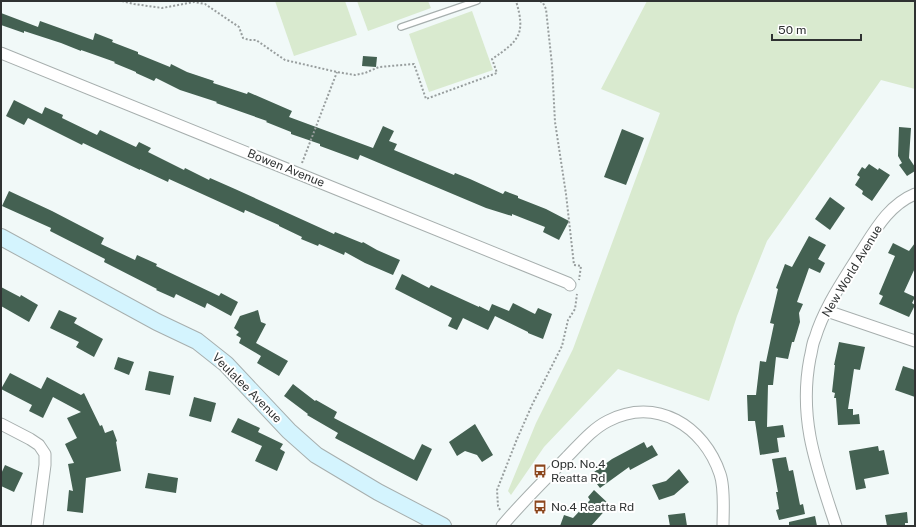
<svg xmlns="http://www.w3.org/2000/svg" width="916" height="527" font-family="'Public Sans',sans-serif">
  <style>
    .green { fill: #d9eacf }
    .building { fill: #446152 }
    .lines { fill: none; stroke-linecap: round; stroke-linejoin: round }
    .lane-casing { stroke: #a7afae; stroke-width: 8 }
    .street-casing { stroke: #a7afae; stroke-width: 13 }
    .secondary-casing { stroke: #a7afae; stroke-width: 18 }
    .path { stroke: #989e9e; stroke-width: 2; stroke-dasharray: 2 2; stroke-linecap: butt }
    .lane { stroke: #fff; stroke-width: 5.5 }
    .street { stroke: #fff; stroke-width: 11 }
    .secondary { stroke: #d4f4fe; stroke-width: 16 }
    .labels { text-anchor: middle; dominant-baseline: central; stroke-width: 4; stroke-linejoin: round; paint-order: stroke }
    .street-label { font-size: 12px; fill: #2f3232; stroke: #fff }
    .poi-label { font-size: 12px; fill: #2f3232; stroke: #fff; text-anchor: start }
  </style>
  <rect width="100%" height="100%" fill="#f1f9f8"/>
  <g class="green">
    <polygon points="275,1 345,1 357,35 294,56"/>
    <polygon points="357,1 428,1 431,8 368,31"/>
    <polygon points="647,1 915,1 915,89 881,80 767,241 737,316 709,401 618,369 544,447 511,495 508,491 536,423 573,349 660,113 601,89"/>
    <polygon points="472,11 493,70 429,92 409,34"/>
  </g>
  <g class="building">
    <polygon points="1,13 38,27 40,21 93,40 95,33 113,40 112,42 138,52 138,54 170,67 171,64 187,72 214,81 213,83 247,94 248,92 292,111 289,117 373,148 383,126 394,131 389,141 397,144 394,150 454,175 455,173 470,179 503,194 505,191 518,196 518,198 546,209 569,221 559,240 543,232 545,227 512,214 512,216 486,208 360,155 358,160 320,146 320,144 291,134 291,132 266,122 267,121 216,103 217,102 180,90 156,78 154,81 136,73 136,72 114,63 115,62 81,50 81,51 61,43 24,31 24,33 1,25"/>
    <polygon points="363,56 377,57 376,67 362,66"/>
    <polygon points="14,100 42,114 45,107 63,115 62,118 97,135 100,130 136,147 139,142 151,148 148,152 184,170 185,168 209,180 210,178 235,189 334,234 335,232 362,243 363,242 377,250 400,260 393,275 365,263 345,252 344,255 319,244 318,246 301,239 302,237 279,226 279,225 245,210 244,213 169,179 168,182 140,169 140,170 83,143 82,145 28,118 24,125 6,116"/>
    <polygon points="899,127 911,128 909,158 915,167 915,171 907,176 899,165 902,163 898,156"/>
    <polygon points="622,129 644,138 626,185 604,177"/>
    <polygon points="869,164 878,170 879,168 890,175 872,201 862,194 863,191 855,185 860,177 857,175 862,167 865,169"/>
    <polygon points="9,191 52,211 104,238 101,244 135,260 137,255 157,264 156,266 219,296 221,293 238,302 231,316 207,303 205,308 176,294 174,298 156,290 157,289 104,262 105,259 50,231 51,228 2,206"/>
    <polygon points="830,197 845,208 830,230 815,219"/>
    <polygon points="809,236 826,245 818,259 825,263 820,273 809,268 797,302 803,304 799,313 800,322 794,342 792,342 788,359 776,357 773,385 768,385 767,427 783,425 785,437 777,438 779,452 760,455 755,421 748,421 747,395 756,395 760,361 766,362 774,324 770,323 778,289 776,288 785,264 792,267"/>
    <polygon points="893,243 909,251 915,243 915,268 904,292 915,297 912,303 915,305 909,317 879,304 883,296 879,294 895,256 888,253"/>
    <polygon points="402,274 429,288 431,285 479,307 479,306 489,311 492,304 509,311 513,303 535,314 538,308 552,314 543,339 528,333 528,332 495,316 488,330 463,318 457,330 448,326 452,318 395,289"/>
    <polygon points="1,287 20,297 21,295 38,305 29,322 1,306"/>
    <polygon points="59,310 77,318 74,323 103,339 94,357 76,347 79,342 50,328"/>
    <polygon points="258,310 261,322 266,324 256,343 288,361 279,376 257,363 261,356 239,343 241,338 236,335 239,332 234,328 240,316"/>
    <polygon points="839,342 865,347 860,370 854,369 848,409 853,409 853,415 859,414 860,424 838,425 836,398 834,398 835,393 832,392 835,365 834,365"/>
    <polygon points="118,357 134,362 129,375 114,369"/>
    <polygon points="903,366 915,370 915,397 895,390"/>
    <polygon points="149,371 174,376 170,395 145,390"/>
    <polygon points="10,373 41,389 47,377 81,395 84,393 100,426 102,425 105,433 113,430 117,441 116,442 121,471 86,478 83,513 67,511 69,490 73,491 68,464 74,463 65,444 77,438 67,418 81,412 53,397 43,418 29,411 32,405 1,389"/>
    <polygon points="293,384 315,401 316,400 337,412 334,418 414,460 422,444 432,449 417,481 335,438 338,433 307,415 308,414 284,396"/>
    <polygon points="194,397 216,403 211,422 189,416"/>
    <polygon points="238,418 260,428 258,432 283,444 280,449 285,452 277,471 255,461 262,446 231,432"/>
    <polygon points="475,424 493,455 482,462 477,455 465,451 457,456 449,442"/>
    <polygon points="644,442 647,448 652,445 658,455 630,470 629,467 600,488 590,475 612,459"/>
    <polygon points="878,446 879,451 884,450 889,474 864,479 866,488 856,490 849,451"/>
    <polygon points="786,457 789,471 793,470 800,505 803,504 805,514 779,520 776,510 779,509 776,492 778,492 772,459"/>
    <polygon points="5,465 23,473 14,492 1,486 1,474"/>
    <polygon points="679,469 689,482 674,495 659,500 652,485 666,481"/>
    <polygon points="148,473 178,478 176,493 145,488"/>
    <polygon points="594,490 610,505 591,526 560,526 564,515 573,518 590,500 588,497"/>
    <polygon points="907,512 908,523 905,523 905,526 887,526 885,515"/>
    <polygon points="685,513 687,526 670,526 668,515"/>
    <polygon points="815,516 817,526 789,526 789,522"/>
  </g>
  <g class="lines">
    <g class="lane-casing">
      <polyline id="lane" points="401,27 477,1"/>
    </g>
    <g class="street-casing">
      <g id="street">
        <polyline points="1,53 568,283 570,285"/>
        <polyline points="827,311 915,341"/>
        <polyline points="1,424 30,439 39,445 45,454 45,465 37,526"/>
        <path d="M502,526C522,502 545,480 567,457C579,445 592,429 608,421C656,396 704,426 720,474C725,488 723,512 723,526"/>
        <path d="M836,526C817,468 798,420 810,358C812,351 812,344 815,338C824,308 843,281 859,255C874,232 888,205 915,194"/>
      </g>
    </g>
    <g class="secondary-casing">
      <polyline id="secondary" points="1,237 157,322 197,341 226,364 289,431 316,455 378,492 443,526"/>
    </g>
    <g class="path">
      <path d="M122,1L134,4L162,8L194,2L205,4L239,27L243,38L249,40H256L285,60L337,72L355,75L365,73L379,67L414,64L426,99L497,73L492,59C519,41 526,34 516,1"/>
      <polyline points="540,1 543,3 546,9 552,65 555,122 566,194 574,265 581,266 579,280"/>
      <polyline points="302,163 337,72"/>
      <polyline points="500,510 498,506 497,490 517,439 532,405 562,346 568,320 575,309 577,294"/>
    </g>
    <use href="#lane" class="lane"/>
    <use href="#street" class="street"/>
    <use href="#secondary" class="secondary"/>
  </g>
  <defs>
    <g id="bus-bare" transform="scale(1.08)"><path d="M-5-6H5V4H4V6H2V4H-2V6H-4V4H-5ZM-3.5-4V0h7V-4ZM-3.5 1.2v1.5H-2V1.2ZM2 1.2v1.5H3.5V1.2Z" fill="#8c471e" stroke="#fff" stroke-width="2.5" paint-order="stroke"/></g>
  </defs>
  <g fill-rule="evenodd">
    <use href="#bus-bare" x="540" y="471"/>
    <use href="#bus-bare" x="540" y="507"/>
  </g>
  <g class="labels">
    <g class="street-label">
      <text transform="translate(286 168) rotate(22)">Bowen Avenue</text>
      <text transform="translate(852 271) rotate(-59)">New World Avenue</text>
      <text transform="translate(247 388) rotate(45)">Veulalee Avenue</text>
    </g>
    <g class="poi-label">
      <text x="551" y="464">Opp. No.4<tspan x="551" dy="14">Reatta Rd</tspan></text>
      <text x="551" y="507">No.4 Reatta Rd</text>
    </g>
  </g>
  <rect width="916" height="527" fill="none" stroke="#2f3232" stroke-width="4"/>
  <path d="M772 34v6h89v-6" fill="none" stroke="#2f3232" stroke-width="2"/>
  <text x="778" y="34" font-size="12" fill="#2f3232" stroke="#ffffff" stroke-width="3" paint-order="stroke">50 m</text>
</svg>
